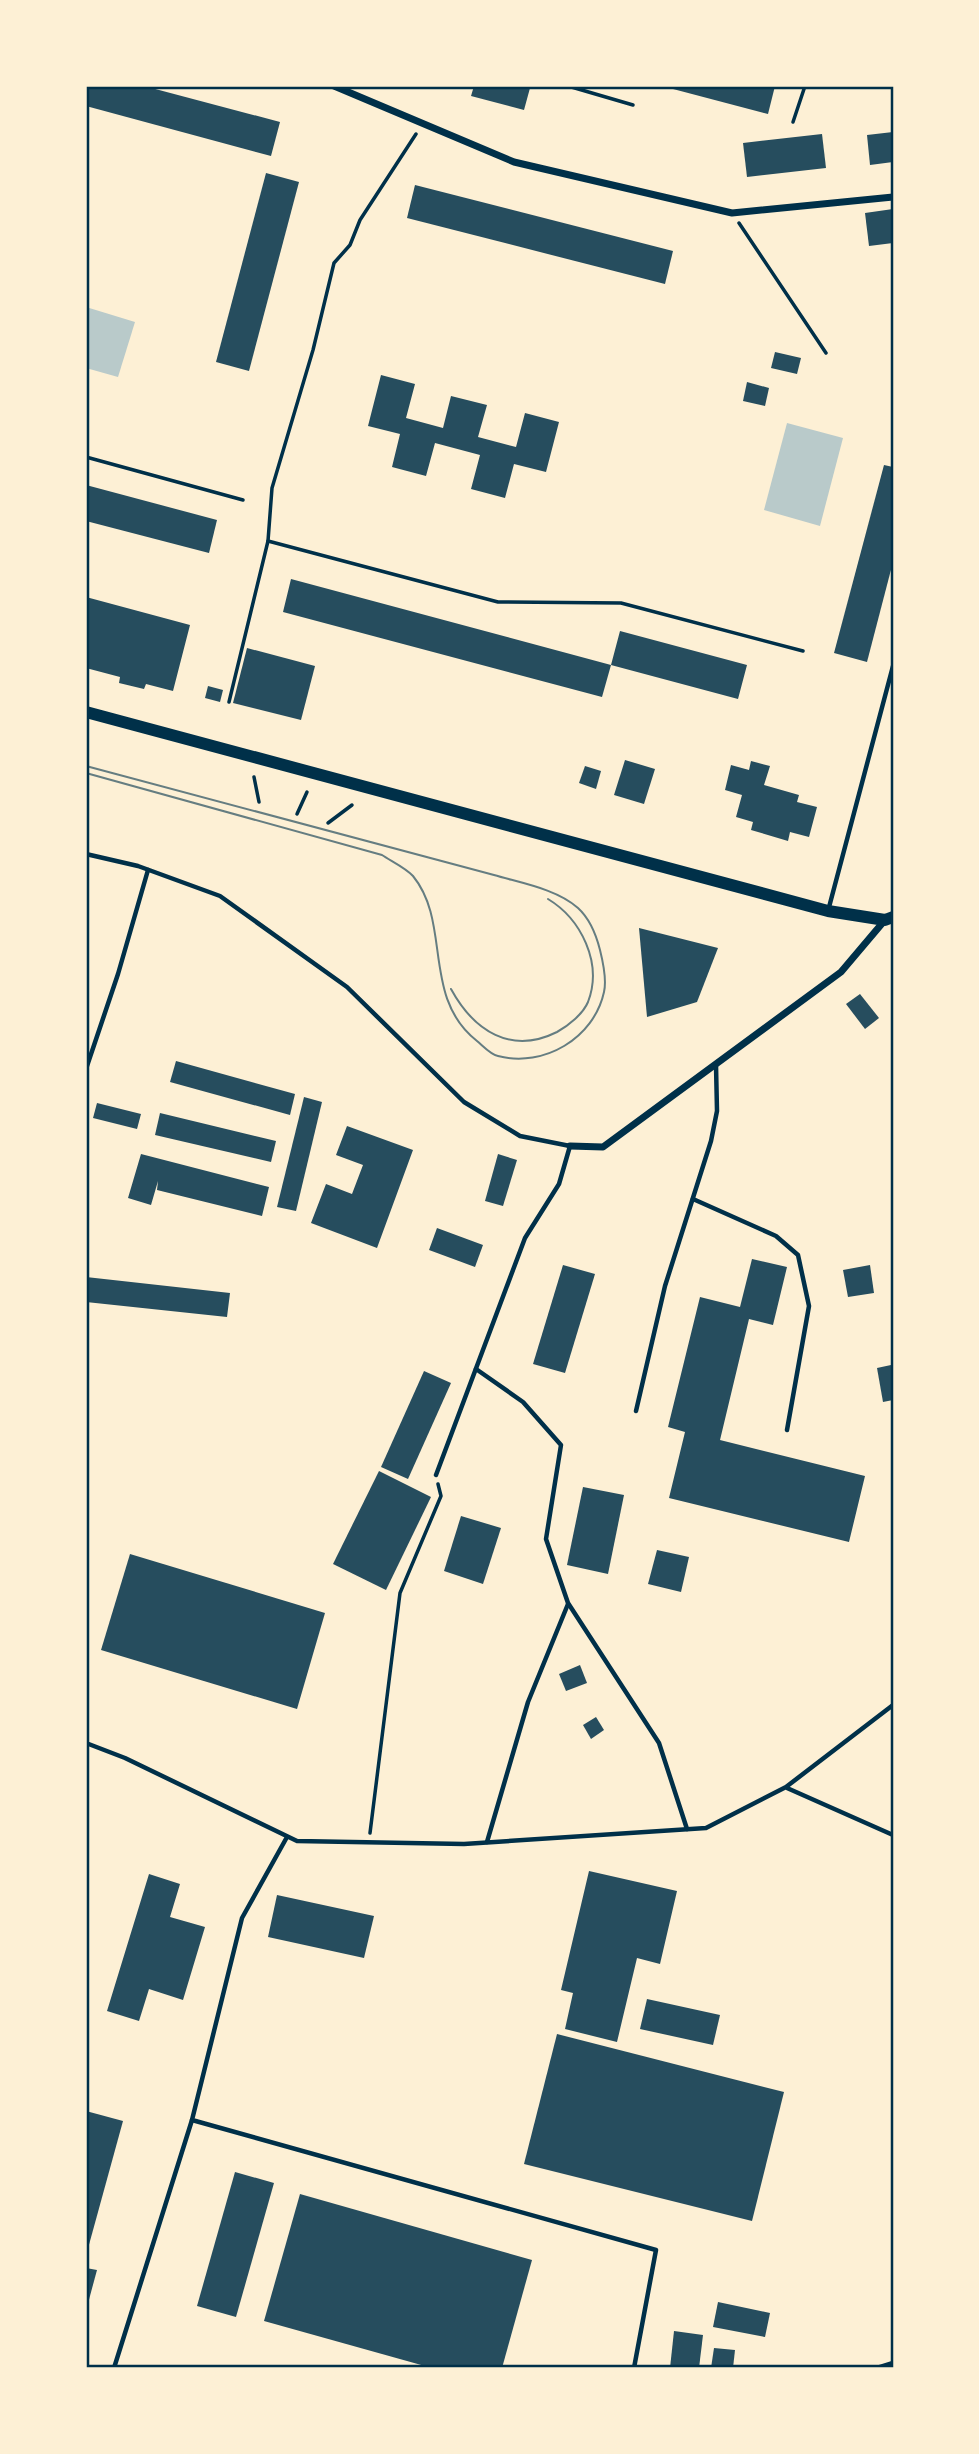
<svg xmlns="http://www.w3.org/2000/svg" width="979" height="2454" font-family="Manrope,sans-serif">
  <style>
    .green { fill: #b9caca }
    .building { fill: #264d5e }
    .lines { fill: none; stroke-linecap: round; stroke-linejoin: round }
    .path { stroke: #003049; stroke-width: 3.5 }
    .service { stroke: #003049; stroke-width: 4.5 }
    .minor { stroke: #003049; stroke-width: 7 }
    .secondary { stroke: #003049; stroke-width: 12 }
    .tram { stroke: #657d81; stroke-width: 2 }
    .neatline { fill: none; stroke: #003049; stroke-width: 2.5 }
  </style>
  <rect width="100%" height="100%" fill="#fdf0d5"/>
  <g class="green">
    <polygon points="86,307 135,322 118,377 86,368"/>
    <polygon points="787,423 843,438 820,526 764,510"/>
  </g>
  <g class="building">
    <polygon points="86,86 144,86 280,122 271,156 86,106"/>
    <polygon points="474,86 520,86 530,88 524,110 471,96"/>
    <polygon points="674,86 775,86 768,114 673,89"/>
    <polygon points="893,132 893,162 870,165 867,135"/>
    <polygon points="822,134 826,168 747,177 743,143"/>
    <polygon points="266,173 299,182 249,371 216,362"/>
    <polygon points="415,185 673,251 665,284 407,218"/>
    <polygon points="893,209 893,243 869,246 865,213"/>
    <polygon points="775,352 801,358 797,374 771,368"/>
    <polygon points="381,375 415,384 406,418 443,428 451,396 487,405 478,437 516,447 525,413 559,422 546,472 514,464 505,498 471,489 480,455 435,443 426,476 392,467 400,434 368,426"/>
    <polygon points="747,382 769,388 765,406 743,401"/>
    <polygon points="884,465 893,467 893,562 867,662 834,653"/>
    <polygon points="86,485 217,520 209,553 86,521"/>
    <polygon points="291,579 611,665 620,631 747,665 738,699 611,665 602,697 283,612"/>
    <polygon points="86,597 190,625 173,691 146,684 144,689 119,683 120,677 86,668"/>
    <polygon points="247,648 315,666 301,720 233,703"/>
    <polygon points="208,686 223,690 220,702 205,698"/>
    <polygon points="625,760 655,769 644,804 614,795"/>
    <polygon points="751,761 770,766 764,785 799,795 797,802 817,807 809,837 790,832 788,841 751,830 753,822 736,817 742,795 725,790 731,765 749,770"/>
    <polygon points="585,766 601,771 596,789 579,783"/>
    <polygon points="639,928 718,948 697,1002 647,1017"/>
    <polygon points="860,994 879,1018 865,1029 846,1004"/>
    <polygon points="176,1061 295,1094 290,1115 170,1082"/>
    <polygon points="304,1097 322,1102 296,1211 277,1207"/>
    <polygon points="97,1103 141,1114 137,1129 93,1118"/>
    <polygon points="160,1113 276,1141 271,1162 155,1135"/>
    <polygon points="347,1126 413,1150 377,1248 311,1223 326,1184 352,1194 363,1165 336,1155"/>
    <polygon points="141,1154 269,1187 262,1216 157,1190 158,1181 151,1205 128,1198"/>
    <polygon points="498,1154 517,1160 503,1206 485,1201"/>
    <polygon points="437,1228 483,1245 475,1267 429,1250"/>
    <polygon points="752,1259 787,1267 773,1325 749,1319 720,1440 865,1476 849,1542 669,1498 685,1432 668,1427 700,1297 740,1307"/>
    <polygon points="563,1265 595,1274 565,1373 533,1364"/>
    <polygon points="870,1265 874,1293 848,1297 843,1270"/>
    <polygon points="86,1277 230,1293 227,1317 86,1302"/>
    <polygon points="891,1365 893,1400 883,1402 877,1368"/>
    <polygon points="424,1371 451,1383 408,1479 381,1467"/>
    <polygon points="379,1471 431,1497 386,1590 333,1564"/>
    <polygon points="583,1487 624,1495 608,1574 567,1565"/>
    <polygon points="461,1516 501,1528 483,1584 444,1571"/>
    <polygon points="657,1550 689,1557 681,1592 648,1584"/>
    <polygon points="130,1554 325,1613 297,1709 101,1650"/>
    <polygon points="580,1665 587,1683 566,1691 559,1674"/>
    <polygon points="596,1717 604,1730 591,1739 583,1725"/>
    <polygon points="589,1871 677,1891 660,1964 637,1958 617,2042 565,2029 573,1993 561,1990"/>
    <polygon points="149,1874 180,1884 170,1917 205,1927 183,2000 149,1989 139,2021 107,2011"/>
    <polygon points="277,1895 374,1916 364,1958 268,1937"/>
    <polygon points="647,1999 720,2015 713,2045 640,2029"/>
    <polygon points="557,2034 784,2092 752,2221 524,2164"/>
    <polygon points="86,2111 123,2121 87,2252 86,2252"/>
    <polygon points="235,2172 274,2183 236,2317 197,2306"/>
    <polygon points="300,2194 532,2260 502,2368 432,2368 264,2321"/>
    <polygon points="86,2268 97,2270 87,2307 86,2307"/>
    <polygon points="718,2302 770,2313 765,2337 713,2327"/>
    <polygon points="674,2331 703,2335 699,2368 670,2368"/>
    <polygon points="714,2348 735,2350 733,2368 711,2368"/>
  </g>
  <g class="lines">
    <g class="path">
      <polyline points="568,86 633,105"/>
      <polyline points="793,122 805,86"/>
      <polyline points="739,223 826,353"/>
      <polyline points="86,457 243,500"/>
      <polyline points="268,541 498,602 621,603 803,651"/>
      <polyline points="229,702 268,541 272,488 313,350 334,263 350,245 360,220 416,134"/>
      <polyline points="254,777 259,802"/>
      <polyline points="297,814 307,792"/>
      <polyline points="328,823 352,805"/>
      <polyline points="370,1833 400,1593 441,1496 438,1484"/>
    </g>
    <g class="service">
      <polyline points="86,854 138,866 220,896 347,987 464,1102 520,1136 570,1146 559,1184 525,1238 436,1475"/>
      <polyline points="828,911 893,666"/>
      <polyline points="86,1069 118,974 148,870"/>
      <polyline points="693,1199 776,1236 798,1255 809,1306 787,1430"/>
      <polyline points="476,1369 523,1402 561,1445 546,1539 568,1603 659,1743 687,1829"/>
      <polyline points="636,1411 665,1286 711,1141 717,1111 716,1065"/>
      <polyline points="86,1743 125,1758 297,1841 464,1844 706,1828 786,1787 893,1705"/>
      <polyline points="787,1788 893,1835"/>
      <polyline points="287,1837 242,1918 192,2120 656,2250 634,2368"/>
      <polyline points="487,1842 528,1702 568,1604"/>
      <polyline points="114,2368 192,2120"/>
      <polyline points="877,2368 893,2363"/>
    </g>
    <g class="minor">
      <polyline points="334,86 514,162 732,213 893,197"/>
      <polyline points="570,1146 603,1147 841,972 885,920"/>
    </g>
    <polyline class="secondary" points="86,712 828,911 885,920 893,917"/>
    <g class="tram">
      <path d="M86,766L494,875C521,883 557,889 578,908C590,919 596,934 600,950C603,962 607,979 604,992C594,1038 544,1068 498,1056C491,1055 483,1046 477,1041C421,997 452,924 413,876C406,868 391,861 382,855L86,773"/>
      <path d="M451,989C474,1031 511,1055 557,1032C568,1026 583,1014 588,1002C603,963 581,919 548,899"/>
    </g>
  </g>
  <rect width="979" height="2454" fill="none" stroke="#fdf0d5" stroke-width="175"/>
  <rect x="88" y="88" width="804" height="2278" class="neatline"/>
</svg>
